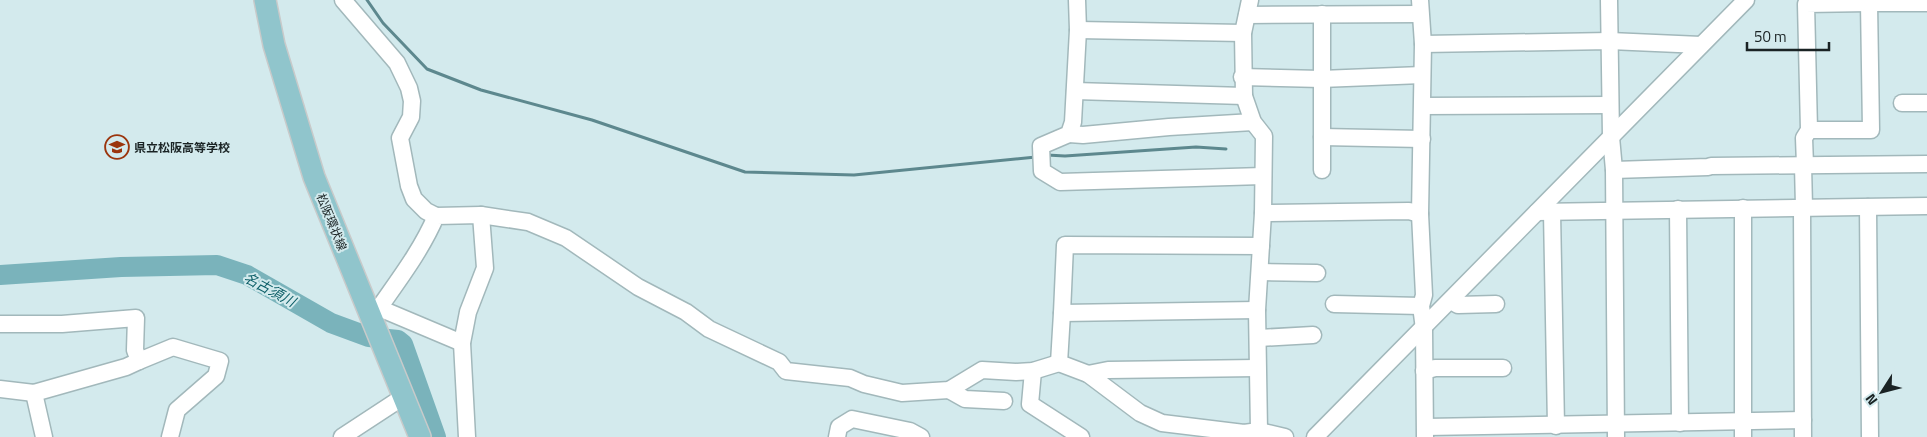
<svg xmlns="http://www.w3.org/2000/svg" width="1927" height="437" font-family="'Titillium Web','Noto Sans JP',sans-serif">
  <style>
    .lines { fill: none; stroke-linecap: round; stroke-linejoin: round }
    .stream { stroke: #5d888e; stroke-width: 3 }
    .river { stroke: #7ab3bb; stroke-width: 20 }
    .minor-casing { stroke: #a2b8bb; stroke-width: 19 }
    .major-casing { stroke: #c8caca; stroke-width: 24 }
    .minor { stroke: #fff; stroke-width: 16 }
    .major { stroke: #90c5cc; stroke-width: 21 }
    .labels { text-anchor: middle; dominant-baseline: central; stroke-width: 4; stroke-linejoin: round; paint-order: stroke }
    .poi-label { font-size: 12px; font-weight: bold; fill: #1a2324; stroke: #d3eaed; text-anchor: start }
    .street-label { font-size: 12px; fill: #1a2324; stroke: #d3eaed }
    .water-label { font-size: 14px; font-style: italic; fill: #0e5f68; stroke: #d3eaed }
  </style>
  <rect width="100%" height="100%" fill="#d3eaed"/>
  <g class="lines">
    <g class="stream">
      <polyline points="367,0 383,23 427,69 481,90 592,120 745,172 854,175 1036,157"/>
      <polyline points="1047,155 1065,156 1196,147 1226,149"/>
    </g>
    <polyline class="river" points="0,275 121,267 217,265 247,275 331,323 369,337 398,340 403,344 436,437"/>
    <g class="minor-casing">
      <g id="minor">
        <polyline points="343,0 397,63 409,88 412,101 411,117 400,138 409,186 414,199 426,211 436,216"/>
        <polyline points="1077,0 1078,30 1073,122 1069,134 1041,146 1042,171 1060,182 1263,176"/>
        <polyline points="1250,0 1243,33 1244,96 1253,122 1264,136 1263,213 1257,310 1259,431"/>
        <polyline points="1420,0 1423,44 1420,214 1424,295 1421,306 1424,329 1425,437"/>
        <polyline points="1609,0 1611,137 1614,170 1616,437"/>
        <polyline points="1322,14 1322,170"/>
        <polyline points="1247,15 1420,14"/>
        <polyline points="1078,30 1243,33"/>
        <polyline points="1423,44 1610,41 1701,45"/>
        <polyline points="1242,77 1321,79 1422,75"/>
        <polyline points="1075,91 1244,96"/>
        <polyline points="1902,103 1927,103"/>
        <polyline points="1423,106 1610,105"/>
        <polyline points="1809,130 1871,130 1869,3 1927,3"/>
        <polyline points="1069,134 1083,135 1169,127 1253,122"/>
        <polyline points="1322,137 1422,139"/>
        <polyline points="1803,165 1804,207"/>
        <polyline points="1805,165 1804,138 1809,130 1806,4 1869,3"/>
        <polyline points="1614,170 1708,167 1711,166 1927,164"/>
        <polyline points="1802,207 1803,437"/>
        <polyline points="1868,207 1870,437"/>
        <polyline points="1743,208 1743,437"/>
        <polyline points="1678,209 1680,423"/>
        <polyline points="1537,212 1927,206"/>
        <polyline points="1552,212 1556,426"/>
        <polyline points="1263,213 1409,211 1420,214"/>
        <polyline points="1260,272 1317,273"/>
        <polyline points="1451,301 1458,305 1496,304"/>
        <polyline points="1334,304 1421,306"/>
        <path d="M379,308C400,278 422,249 436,216L481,215L528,222L566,238L638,287L686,312L709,329L779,362L786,371L850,378L864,384L902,393L949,390L982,370L1016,372L1033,371L1059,363"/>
        <polyline points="1257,310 1062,313 1065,245 1261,246"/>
        <polyline points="369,311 379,308 462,343"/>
        <polyline points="1062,313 1059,363 1088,374 1140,413 1162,423 1244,433 1259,431 1285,437"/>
        <polyline points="0,324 62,324 136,318 135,350 139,361 126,367 34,393 44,437"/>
        <polyline points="1259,338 1313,335"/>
        <polyline points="139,361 173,347 220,361 216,376 177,410 170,437"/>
        <polyline points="1033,371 1030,404 1081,437"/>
        <polyline points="1424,371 1435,368 1503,368"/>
        <polyline points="1088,374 1108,370 1257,368"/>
        <polyline points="0,389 34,393"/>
        <polyline points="949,390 965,399 1004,401"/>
        <polyline points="1426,427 1803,420"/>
        <polyline points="342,437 403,397"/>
        <polyline points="467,437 462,343 468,312 485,268 481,215"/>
        <polyline points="837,437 839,427 852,419 910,431 921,437"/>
        <polyline points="1315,437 1746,0"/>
      </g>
    </g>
    <g class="major-casing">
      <polyline id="major" points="265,0 274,45 314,177 420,437"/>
    </g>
    <use href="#minor" class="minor"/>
    <use href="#major" class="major"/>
  </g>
  <defs>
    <g id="school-ring" transform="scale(1.25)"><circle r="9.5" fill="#d3eaed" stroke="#9b350d" stroke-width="1.5"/><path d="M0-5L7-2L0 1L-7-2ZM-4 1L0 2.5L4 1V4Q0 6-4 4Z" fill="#9b350d"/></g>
  </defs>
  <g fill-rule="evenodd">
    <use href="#school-ring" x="117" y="147"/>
  </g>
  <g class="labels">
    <g class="poi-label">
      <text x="134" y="147">県立松阪高等学校</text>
    </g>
    <g class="street-label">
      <text transform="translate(332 222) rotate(68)">松阪環状線</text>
    </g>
    <g class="water-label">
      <text transform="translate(270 289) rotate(28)">名古須川</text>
    </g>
  </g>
  <g transform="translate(1882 392) rotate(234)" stroke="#d3eaed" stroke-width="4" paint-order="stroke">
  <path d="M0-4L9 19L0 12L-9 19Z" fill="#1a2324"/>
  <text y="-8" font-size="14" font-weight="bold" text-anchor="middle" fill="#1a2324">N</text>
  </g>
  <path d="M1747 42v8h82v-8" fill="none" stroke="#1a2324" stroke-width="2.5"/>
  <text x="1754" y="42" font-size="15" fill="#1a2324" stroke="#d3eaed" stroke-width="4" paint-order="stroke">50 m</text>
</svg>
